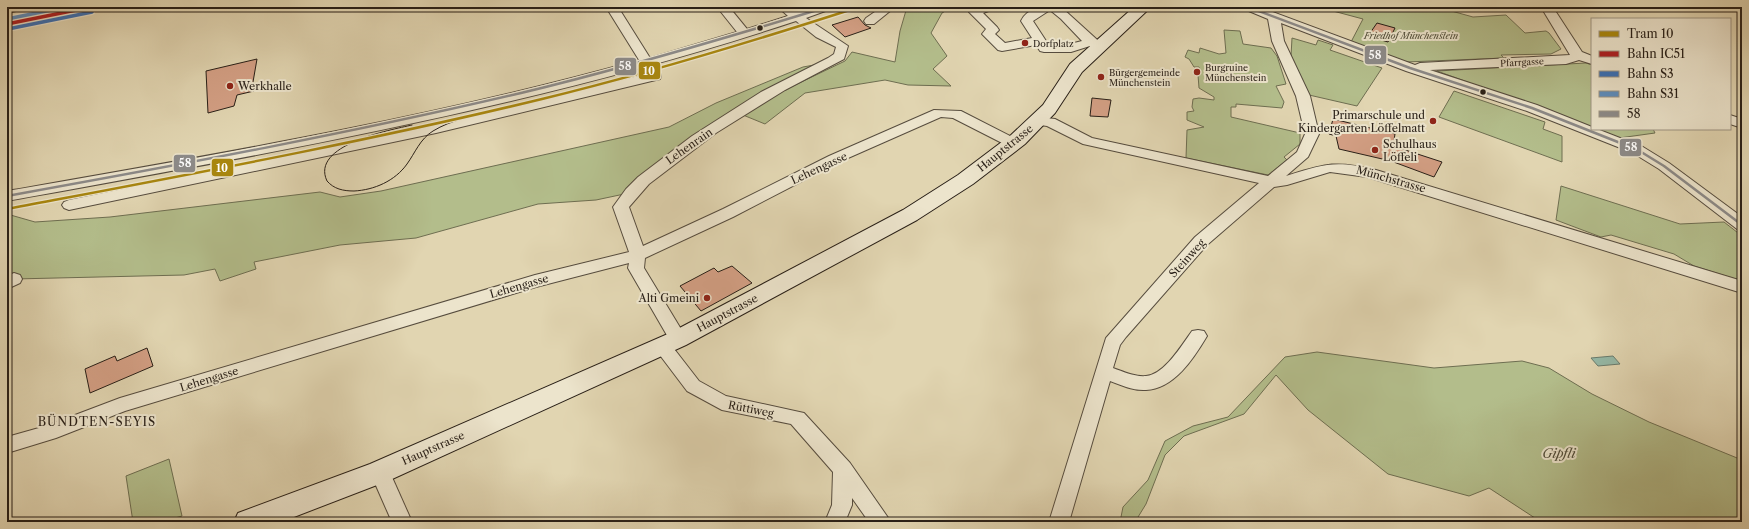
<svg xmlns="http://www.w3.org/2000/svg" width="1749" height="529" font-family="'Libre Caslon Text',serif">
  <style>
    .green { fill: #b3bd8b; stroke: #6e6e51 }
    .water { fill: #95b9a7; stroke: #697b6d }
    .building { fill: #d39f84; stroke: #281f17 }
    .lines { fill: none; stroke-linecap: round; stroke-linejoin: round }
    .street-casing { stroke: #564c3e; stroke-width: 2 }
    .secondary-casing { stroke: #281f17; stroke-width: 2 }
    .street { fill: #ece4cc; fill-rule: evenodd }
    .secondary { fill: #ece4cc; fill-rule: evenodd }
    .tram { stroke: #281f17; stroke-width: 1 }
    .bus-1-casing { stroke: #ece4cc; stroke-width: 5 }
    .bus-1 { stroke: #8c8a88; stroke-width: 2.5 }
    .rail-1-casing { stroke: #ece4cc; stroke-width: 6 }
    .rail-2-casing { stroke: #ece4cc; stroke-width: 6 }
    .rail-3-casing { stroke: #ece4cc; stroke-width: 6 }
    .rail-1 { stroke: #ad1f23; stroke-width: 3.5 }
    .rail-2 { stroke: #3971b8; stroke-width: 3.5 }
    .rail-3 { stroke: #5d8ebf; stroke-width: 3.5 }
    .tram-1-casing { stroke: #ece4cc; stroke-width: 5 }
    .tram-1 { stroke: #a8860f; stroke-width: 2.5 }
    .bus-dot { fill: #281f17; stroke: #ece4cc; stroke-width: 1.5 }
    .poi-dot { fill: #8f2418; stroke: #ece4cc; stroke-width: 1.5 }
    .labels { text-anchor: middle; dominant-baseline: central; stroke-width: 4; stroke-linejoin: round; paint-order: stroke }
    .far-park-label { font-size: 9px; font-style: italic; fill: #524e3a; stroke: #ece4cc }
    .far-poi-label { font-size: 9px; fill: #281f17; stroke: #ece4cc; text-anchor: start }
    .far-street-label { font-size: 9px; fill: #281f17; stroke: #ece4cc }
    .poi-label { font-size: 11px; fill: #281f17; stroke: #ece4cc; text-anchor: start }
    .street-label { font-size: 11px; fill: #281f17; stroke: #ece4cc }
    .neighbourhood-label { font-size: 12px; letter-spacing: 1px; fill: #281f17; stroke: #ece4cc }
    .near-park-label { font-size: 13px; font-style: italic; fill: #524e3a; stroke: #ece4cc }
    .line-badge { stroke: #ece4cc; stroke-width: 1.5 }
    .badge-label { font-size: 11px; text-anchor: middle; font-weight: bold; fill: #fff }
  </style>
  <rect width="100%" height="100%" fill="#e1d5b1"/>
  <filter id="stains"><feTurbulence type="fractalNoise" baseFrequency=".005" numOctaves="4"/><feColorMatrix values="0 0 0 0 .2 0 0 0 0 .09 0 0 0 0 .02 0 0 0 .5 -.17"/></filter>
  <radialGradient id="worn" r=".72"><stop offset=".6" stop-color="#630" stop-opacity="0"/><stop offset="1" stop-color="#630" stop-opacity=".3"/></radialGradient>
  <g class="green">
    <polygon points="907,7 952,7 942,13 931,33 947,56 933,69 951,86 908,85 885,80 805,93 765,124 743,115 770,97 845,61 852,52 895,62 900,31"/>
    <polygon points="1318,7 1437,7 1473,17 1506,15 1525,33 1546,31 1549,33 1561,49 1551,54 1501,55 1504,58 1406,62 1351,42 1363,19"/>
    <polygon points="1224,30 1240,31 1243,44 1271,48 1277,56 1286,84 1276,86 1284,102 1282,108 1236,104 1236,107 1231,107 1231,117 1300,133 1300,144 1284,157 1287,160 1268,175 1186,158 1187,130 1204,127 1187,120 1187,112 1194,111 1192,107 1193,99 1199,98 1214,100 1214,97 1199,88 1198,75 1200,75 1199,67 1194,67 1189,59 1185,57 1188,50 1199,53 1200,48 1219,54 1226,53"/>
    <polygon points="1292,38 1316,45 1318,40 1333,45 1330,50 1382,68 1357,106 1309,95 1291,56"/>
    <polygon points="1586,63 1592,65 1592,127 1437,71"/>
    <polygon points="814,65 629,193 596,200 538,204 416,238 340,245 254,262 256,269 220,281 215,269 184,275 14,279 7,278 7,214 35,222 110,217 320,192 340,197 381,191 669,127 716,103 803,67"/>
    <polygon points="1454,91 1545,122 1543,129 1562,136 1562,162 1439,117"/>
    <polygon points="1596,129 1653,129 1655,133 1619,138"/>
    <polygon points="1561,186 1680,224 1724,222 1742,236 1742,281 1694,266 1674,254 1611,235 1601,237 1556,220"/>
    <polygon points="1317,352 1434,368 1522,361 1549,368 1592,394 1649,422 1742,460 1742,522 1541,522 1489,488 1469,496 1388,474 1308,410 1276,375 1244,414 1184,436 1165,455 1146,504 1135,522 1120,522 1123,507 1148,480 1165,441 1193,426 1228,417 1285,357"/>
    <polygon points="169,459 182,516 161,522 133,522 126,476"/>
  </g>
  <polygon class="water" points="1613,356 1620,364 1598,366 1591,358"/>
  <g class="building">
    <polygon points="858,17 865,25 871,28 845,37 832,25"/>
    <polygon points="1377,23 1395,28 1388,42 1368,36"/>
    <polygon points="257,59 253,82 254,91 237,95 234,106 208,113 206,71"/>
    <polygon points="1092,98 1111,100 1108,117 1090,116"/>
    <polygon points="1333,119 1395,134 1393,146 1442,162 1434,177 1391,161 1339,149 1336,136 1329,134"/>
    <polygon points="732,266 752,283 701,311 680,286 714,268 718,272"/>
    <polygon points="147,348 153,366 90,393 85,369 115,356 117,361"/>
  </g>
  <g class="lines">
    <g class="street-casing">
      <g id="street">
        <polygon points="7,7 27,7 25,9 7,13"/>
        <path d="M606,7H618L650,58L737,32L717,7H729L747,29L788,16L778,7H791L799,12L815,7H833L831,9L806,18L848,46L844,59L785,90L716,133L649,184L629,207L643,246L723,209L829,156L934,110L961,111L1018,140L1020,143L1018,146H1008L953,118L941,117L839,162L733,217L645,258L644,268L687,339L684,344L678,345L672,344L628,268L629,263L536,287L125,411L56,438L7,453V437L46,426L120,398L535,275L629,252L613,207L626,189L638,177L692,136L761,92L828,58L834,54L836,47L816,37L796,21C541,106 272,153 7,201V191C219,154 432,118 639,60Z"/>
        <polygon points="882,7 895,7 874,24 866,24 864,21 866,18"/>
        <path d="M979,7H996L994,9L983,13L997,27L999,30L995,34L1005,43L1032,38L1021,21C1029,5 1046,7 1061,7L1104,46L1098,50L1090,46L1071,52H1044L1040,51L1036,45L1002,51L998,50L982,34L986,29L969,12ZM1050,10L1061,19L1082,41L1070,44H1048L1033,21Z"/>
        <path d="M1242,7H1259L1415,65L1420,63L1570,55L1544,12V7H1556V12L1582,52L1592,56V64L1579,60L1566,64L1430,70L1537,105L1592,127V129H1597L1643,147L1669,163L1742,217V230L1737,229L1659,169L1633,153L1527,111L1406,71L1281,23L1284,41L1310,96L1319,134L1308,157L1286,176C1325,164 1335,160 1376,170L1742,281V293L1367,177L1330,172L1287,185L1274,187L1207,245L1126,337L1120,345L1113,368C1124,372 1135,377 1146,376C1164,375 1182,345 1192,331L1198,330L1204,331L1207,336C1194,358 1174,389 1146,390C1134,391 1121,385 1110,381L1069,522H1049L1106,338L1195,237L1259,183L1083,144L1047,126L1033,124L1031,121L1033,118L1038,117L1055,119L1092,138L1268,176L1297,152L1305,134L1296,96L1272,41L1268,19L1244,9Z"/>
        <polygon points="655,72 660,73 661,76 660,79 436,133 69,210 64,208 62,205 64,202 69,200 436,125"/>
        <polygon points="1730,115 1742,119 1742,128 1730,124"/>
        <polygon points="14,273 20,275 22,279 20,283 7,289 7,276"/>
        <polygon points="662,339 668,341 699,381 726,396 804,413 850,463 891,522 869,522 852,498 852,505 845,522 825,522 832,505 833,472 791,424 722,410 687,391 653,346 656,341"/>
        <polygon points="380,464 387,466 412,522 392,522 370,472 373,466"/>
      </g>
    </g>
    <g class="secondary-casing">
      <polygon id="secondary" points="1134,7 1151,7 1082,72 1055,113 1025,144 973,184 917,220 686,345 390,480 281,522 234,522 238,513 370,464 670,333 903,210 958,175 1011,135 1043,105 1070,64"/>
    </g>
    <use href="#street" class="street"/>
    <use href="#secondary" class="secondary"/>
    <path class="tram" d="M412,125C390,130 310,145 327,181C334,189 343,191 354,191C374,190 395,181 407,164C415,153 420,139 433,131C451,120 473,116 493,111"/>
    <g class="bus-1-casing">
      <g id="bus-1">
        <polyline points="1248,7 1410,68 1532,108 1638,150 1664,166 1742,225"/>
        <path d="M7,196C179,165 351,133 521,93C625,68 726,38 827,7"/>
      </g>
    </g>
    <use href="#bus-1" class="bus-1"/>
    <g class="rail-1-casing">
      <polyline id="rail-1" points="7,24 91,7"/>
    </g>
    <g class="rail-2-casing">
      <polyline id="rail-2" points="8,29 92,12"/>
    </g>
    <g class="rail-3-casing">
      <polyline id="rail-3" points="7,19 66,7"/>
    </g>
    <use href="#rail-1" class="rail-1"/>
    <use href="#rail-2" class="rail-2"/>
    <use href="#rail-3" class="rail-3"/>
    <g class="tram-1-casing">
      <path id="tram-1" d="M7,209C186,175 365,142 542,99C649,73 754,41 859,7"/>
    </g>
    <use href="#tram-1" class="tram-1"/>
  </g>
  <g class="bus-dot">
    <circle cx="760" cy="28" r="3.5"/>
    <circle cx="1483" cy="92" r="3.5"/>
  </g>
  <g class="poi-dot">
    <circle cx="1025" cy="43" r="4"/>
    <circle cx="1197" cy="72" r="4"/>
    <circle cx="1101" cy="77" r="4"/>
    <circle cx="230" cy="86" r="4"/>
    <circle cx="1433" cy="121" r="4"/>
    <circle cx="1375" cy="150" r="4"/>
    <circle cx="707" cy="298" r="4"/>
  </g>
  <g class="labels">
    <g class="far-park-label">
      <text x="1411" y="35">Friedhof Münchenstein</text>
    </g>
    <g class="far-poi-label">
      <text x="1033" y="43">Dorfplatz</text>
      <text x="1205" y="67">Burgruine<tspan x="1205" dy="10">Münchenstein</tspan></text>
      <text x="1109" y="72">Bürgergemeinde<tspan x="1109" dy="10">Münchenstein</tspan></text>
    </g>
    <g class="far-street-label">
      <text transform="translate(1522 62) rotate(-3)">Pfarrgasse</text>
    </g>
    <g class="poi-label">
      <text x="238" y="86">Werkhalle</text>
      <text x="1425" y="115" text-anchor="end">Primarschule und<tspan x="1425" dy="13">Kindergarten Löffelmatt</tspan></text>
      <text x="1383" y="144">Schulhaus<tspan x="1383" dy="13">Löffeli</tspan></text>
      <text x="699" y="298" text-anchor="end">Alti Gmeini</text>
    </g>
    <g class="street-label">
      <text transform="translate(689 146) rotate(-35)">Lehenrain</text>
      <text transform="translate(1005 148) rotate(-39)">Hauptstrasse</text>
      <text transform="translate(819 168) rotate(-25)">Lehengasse</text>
      <text transform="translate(1391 179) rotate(16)">Münchstrasse</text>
      <text transform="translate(1187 258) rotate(-48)">Steinweg</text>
      <text transform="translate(519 286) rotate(-16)">Lehengasse</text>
      <text transform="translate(727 313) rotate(-28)">Hauptstrasse</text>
      <text transform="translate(209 379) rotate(-17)">Lehengasse</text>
      <text transform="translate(751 409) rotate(11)">Rüttiweg</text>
      <text transform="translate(433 448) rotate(-24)">Hauptstrasse</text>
    </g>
    <g class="neighbourhood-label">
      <text x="97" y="421">BÜNDTEN-SEYIS</text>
    </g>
    <g class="near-park-label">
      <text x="1559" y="453">Gipfli</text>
    </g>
  </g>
  <g class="line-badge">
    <rect x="1364" y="45" width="23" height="20" rx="4" fill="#8c8a88"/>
    <rect x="614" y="57" width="23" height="19" rx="4" fill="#8c8a88"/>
    <rect x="638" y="61" width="23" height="19" rx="4" fill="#a8860f"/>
    <rect x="1619" y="138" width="23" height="19" rx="4" fill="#8c8a88"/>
    <rect x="173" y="154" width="23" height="19" rx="4" fill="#8c8a88"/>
    <rect x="211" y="158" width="23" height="19" rx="4" fill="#a8860f"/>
  </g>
  <g class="badge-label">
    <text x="1375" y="59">58</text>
    <text x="625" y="70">58</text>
    <text x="649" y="75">10</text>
    <text x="1631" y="151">58</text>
    <text x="185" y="167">58</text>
    <text x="222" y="172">10</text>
  </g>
  <rect width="1749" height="529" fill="none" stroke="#e1d5b1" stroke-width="24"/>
  <rect x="8" y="8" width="1733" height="513" fill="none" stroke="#281f17" stroke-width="2"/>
  <rect x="12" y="12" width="1725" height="505" fill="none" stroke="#281f17"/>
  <rect x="1591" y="18" width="140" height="112" fill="#ece4cc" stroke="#9e9584"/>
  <rect x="1599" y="31" width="20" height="6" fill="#a8860f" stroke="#9e9584"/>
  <text x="1627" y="38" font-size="12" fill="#281f17">Tram 10</text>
  <rect x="1599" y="51" width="20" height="6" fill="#ad1f23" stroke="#9e9584"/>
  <text x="1627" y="58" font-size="12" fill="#281f17">Bahn IC51</text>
  <rect x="1599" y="71" width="20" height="6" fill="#3971b8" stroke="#9e9584"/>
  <text x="1627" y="78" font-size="12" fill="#281f17">Bahn S3</text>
  <rect x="1599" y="91" width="20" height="6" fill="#5d8ebf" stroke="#9e9584"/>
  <text x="1627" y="98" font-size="12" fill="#281f17">Bahn S31</text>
  <rect x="1599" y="111" width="20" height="6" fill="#8c8a88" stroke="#9e9584"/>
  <text x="1627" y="118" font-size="12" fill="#281f17">58</text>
  <rect width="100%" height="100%" filter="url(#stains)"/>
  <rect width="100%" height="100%" fill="url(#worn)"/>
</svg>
